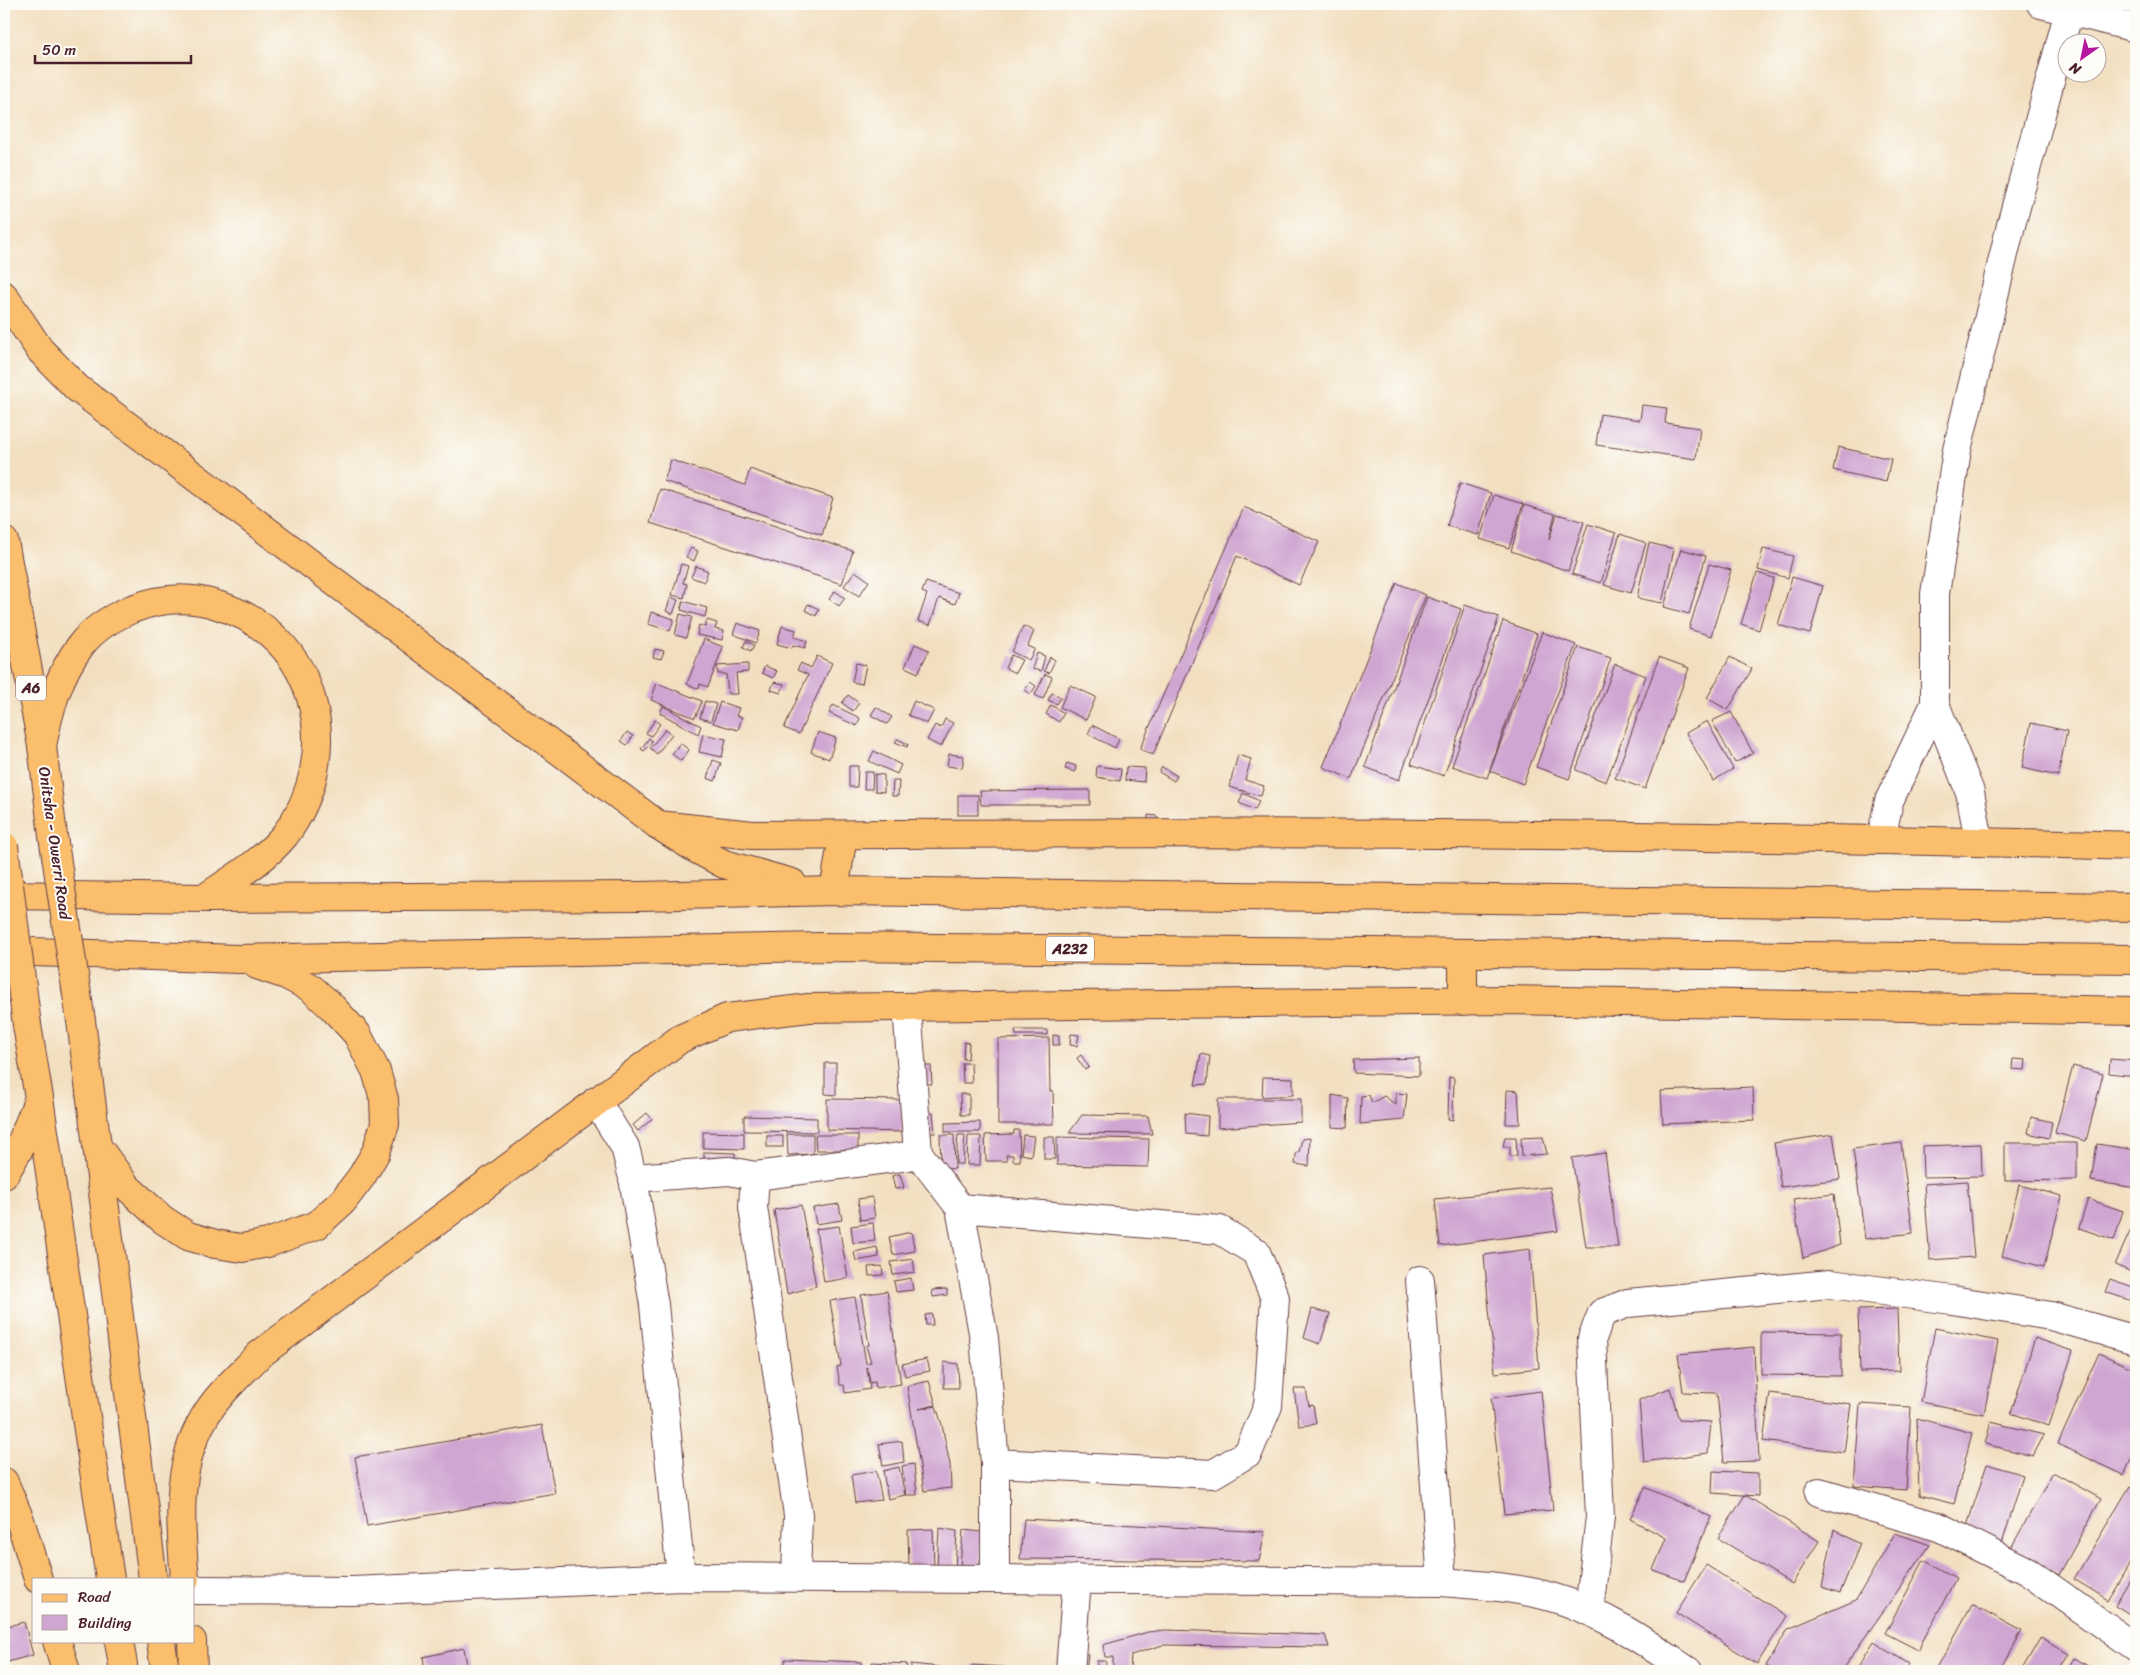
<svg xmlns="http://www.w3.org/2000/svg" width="2140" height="1675" font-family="Sriracha,sans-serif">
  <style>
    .building { fill: #cfa5d1 }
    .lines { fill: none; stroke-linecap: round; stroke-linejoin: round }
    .minor-casing { stroke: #633c41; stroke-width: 30 }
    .major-casing { stroke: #633c41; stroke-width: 30 }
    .highway-casing { stroke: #633c41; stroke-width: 30 }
    .minor { stroke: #fff; stroke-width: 28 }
    .major { stroke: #fabe6d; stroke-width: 28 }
    .highway { stroke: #fabe6d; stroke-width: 28 }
    .highway-bridge-casing { stroke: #633c41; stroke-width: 30; stroke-linecap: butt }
    .highway-bridge { stroke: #fabe6d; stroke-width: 28 }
    .labels { text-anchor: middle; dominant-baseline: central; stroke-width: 4; stroke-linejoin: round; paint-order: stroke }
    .shield { fill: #fdfcf7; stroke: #806168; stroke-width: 1 }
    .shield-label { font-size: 15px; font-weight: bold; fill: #4a1f2b }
    .street-label { font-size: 16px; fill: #4a1f2b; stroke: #fdfcf7 }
  </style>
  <rect width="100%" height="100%" fill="#fdfcf7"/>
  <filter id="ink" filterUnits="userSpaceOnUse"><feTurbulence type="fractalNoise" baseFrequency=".02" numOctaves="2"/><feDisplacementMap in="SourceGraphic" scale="10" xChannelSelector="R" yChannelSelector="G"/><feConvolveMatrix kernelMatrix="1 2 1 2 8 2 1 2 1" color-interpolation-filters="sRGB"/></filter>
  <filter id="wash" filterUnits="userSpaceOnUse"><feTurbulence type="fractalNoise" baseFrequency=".0096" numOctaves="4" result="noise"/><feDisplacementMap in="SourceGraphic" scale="20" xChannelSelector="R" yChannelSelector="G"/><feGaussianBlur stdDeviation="1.12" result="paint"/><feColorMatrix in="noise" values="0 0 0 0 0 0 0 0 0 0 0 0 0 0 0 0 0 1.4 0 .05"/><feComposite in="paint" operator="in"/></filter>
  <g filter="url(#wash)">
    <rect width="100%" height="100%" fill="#f2dfc0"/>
    <g id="blocks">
      <g class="building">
        <polygon points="1642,405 1667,408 1665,423 1700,428 1696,459 1596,445 1600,414 1640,420"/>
        <polygon points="1838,447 1891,459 1886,482 1833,470"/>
        <polygon points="671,460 745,485 750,469 833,498 822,535 664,481"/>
        <polygon points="1460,483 1491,493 1478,535 1447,526"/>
        <polygon points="660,489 853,551 842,584 650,523"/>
        <polygon points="1494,495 1523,504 1509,548 1480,539"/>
        <polygon points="1524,505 1555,514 1549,540 1557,514 1584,522 1568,571 1511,551"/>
        <polygon points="1244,507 1319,542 1299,585 1237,556 1153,755 1140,749"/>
        <polygon points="1588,524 1616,533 1601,583 1572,574"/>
        <polygon points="1620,534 1646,543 1631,593 1604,585"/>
        <polygon points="1649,543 1674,549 1662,603 1637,598"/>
        <polygon points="691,548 698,551 694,561 686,557"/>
        <polygon points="1681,549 1706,556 1689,614 1664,607"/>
        <polygon points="1763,549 1793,556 1788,578 1758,570"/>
        <polygon points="681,564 688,566 683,583 687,584 684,598 672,595"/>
        <polygon points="1709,564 1731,570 1711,636 1689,629"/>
        <polygon points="696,566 708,571 704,582 691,577"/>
        <polygon points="855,571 869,581 859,596 844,586"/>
        <polygon points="1757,573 1774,578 1759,630 1741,624"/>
        <polygon points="1792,577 1823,586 1810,634 1778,625"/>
        <polygon points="926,582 959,593 955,604 939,598 930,625 918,621 927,594 922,592"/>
        <polygon points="1397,583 1426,595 1351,779 1323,767"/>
        <polygon points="835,591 845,598 839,606 829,599"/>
        <polygon points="671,597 678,600 673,614 666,611"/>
        <polygon points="1427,597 1461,609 1399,780 1365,767"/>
        <polygon points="683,601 707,608 705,617 681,610"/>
        <polygon points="808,604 819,609 816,616 805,610"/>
        <polygon points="1465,605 1499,617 1444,776 1411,764"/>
        <polygon points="651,612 674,619 670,631 648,624"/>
        <polygon points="680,614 692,617 686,638 675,635"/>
        <polygon points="707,620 717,623 715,629 724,631 722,640 697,635 699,625 705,627"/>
        <polygon points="1503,621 1537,634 1487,778 1452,766"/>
        <polygon points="737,623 760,631 756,643 733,634"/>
        <polygon points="782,626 796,630 794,637 807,641 805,648 793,645 792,648 777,644"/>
        <polygon points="1023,626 1034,631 1028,646 1035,649 1029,660 1012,652"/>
        <polygon points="1542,632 1576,645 1523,784 1490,771"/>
        <polygon points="704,639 723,647 708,687 700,684 699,689 687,684"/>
        <polygon points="746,641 754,645 751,651 743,647"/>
        <polygon points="915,644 929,650 918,673 905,667"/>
        <polygon points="1578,647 1611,658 1569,779 1536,767"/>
        <polygon points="655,649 664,651 661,659 653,657"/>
        <polygon points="1037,653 1045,656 1041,671 1032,669"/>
        <polygon points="1011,655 1022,660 1015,673 1005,668"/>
        <polygon points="817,656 832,663 799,734 784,728 808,675 797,670 801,663 811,668"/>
        <polygon points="1050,657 1055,660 1049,673 1044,671"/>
        <polygon points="1659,657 1689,668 1645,789 1615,778"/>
        <polygon points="1730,657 1752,669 1728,710 1707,698"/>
        <polygon points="856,663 866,665 862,684 852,682"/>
        <polygon points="748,664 748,672 736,673 738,694 728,694 726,674 718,674 717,666"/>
        <polygon points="1615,664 1646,676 1606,782 1576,770"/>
        <polygon points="765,666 777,671 773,678 762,673"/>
        <polygon points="1045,674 1052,677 1043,699 1035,695"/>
        <polygon points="774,682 784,684 781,693 771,690"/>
        <polygon points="1030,682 1036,686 1031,694 1025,690"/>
        <polygon points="657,683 702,701 695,718 651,700"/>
        <polygon points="1070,685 1096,697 1086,720 1060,707"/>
        <polygon points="1052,693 1061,697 1057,704 1048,700"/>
        <polygon points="848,695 859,703 853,711 842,703"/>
        <polygon points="705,701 716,704 711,721 700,718"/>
        <polygon points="914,701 934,710 927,724 908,715"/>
        <polygon points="720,702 739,708 736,716 742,717 738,730 713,723"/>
        <polygon points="833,705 860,718 857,726 829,713"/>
        <polygon points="1051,705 1064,713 1059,722 1046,714"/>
        <polygon points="663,706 701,726 698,734 660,713"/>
        <polygon points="876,707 892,717 887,724 871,715"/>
        <polygon points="1731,712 1753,753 1735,763 1712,721"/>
        <polygon points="945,719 953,723 941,747 927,740 935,725 941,728"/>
        <polygon points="655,720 660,724 651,736 646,733"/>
        <polygon points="1707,721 1733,769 1713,781 1686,733"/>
        <polygon points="2031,723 2067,731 2058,776 2022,768"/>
        <polygon points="1092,725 1119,739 1115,748 1088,734"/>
        <polygon points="666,729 672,734 657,754 650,748"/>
        <polygon points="627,732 633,736 627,745 621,741"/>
        <polygon points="818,732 836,738 829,759 811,752"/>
        <polygon points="703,734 726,739 722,757 699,752"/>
        <polygon points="649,738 652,741 644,751 641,749"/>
        <polygon points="897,739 908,744 907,747 895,742"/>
        <polygon points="680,743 689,750 681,761 672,754"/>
        <polygon points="874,751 901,765 897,774 869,761"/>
        <polygon points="949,754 964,756 962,768 947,766"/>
        <polygon points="1238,755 1251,759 1245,780 1264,786 1261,796 1229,787"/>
        <polygon points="713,760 721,763 715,781 707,778"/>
        <polygon points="1067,763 1076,766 1075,772 1065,769"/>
        <polygon points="849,766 858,766 857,787 849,787"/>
        <polygon points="1097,766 1121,769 1120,781 1096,777"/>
        <polygon points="1126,767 1145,768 1144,782 1125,780"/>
        <polygon points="1162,767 1177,776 1174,781 1159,772"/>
        <polygon points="865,772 873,772 872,789 864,789"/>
        <polygon points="875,774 884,775 884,792 875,791"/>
        <polygon points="893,781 899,781 898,796 892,796"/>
        <polygon points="1090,790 1090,805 981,805 980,791"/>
        <polygon points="1243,793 1259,801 1255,810 1239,803"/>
        <rect x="958" y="795" width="20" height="20"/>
        <polygon points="1148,815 1157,816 1157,823 1148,823"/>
        <polygon points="1015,1030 1047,1030 1047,1035 1016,1035"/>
        <polygon points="1071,1034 1079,1035 1077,1046 1070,1045"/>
        <polygon points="1053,1035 1059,1036 1059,1045 1053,1045"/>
        <polygon points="1049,1038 1050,1091 1053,1091 1054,1124 998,1124 998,1039"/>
        <polygon points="964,1042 969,1043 968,1059 963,1059"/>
        <polygon points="1201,1054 1210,1056 1207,1084 1195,1085"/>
        <polygon points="1081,1055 1089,1067 1085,1070 1077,1058"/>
        <polygon points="1419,1058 1419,1076 1354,1073 1353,1060"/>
        <polygon points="2013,1059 2026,1060 2025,1070 2012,1069"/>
        <polygon points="2110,1059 2135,1061 2134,1076 2109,1073"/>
        <polygon points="825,1063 836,1063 836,1095 825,1094"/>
        <polygon points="962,1063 971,1063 972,1083 963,1083"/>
        <polygon points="922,1066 931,1066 932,1084 922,1084"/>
        <polygon points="2073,1066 2103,1074 2086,1141 2055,1133"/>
        <polygon points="1263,1077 1293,1078 1293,1095 1262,1097"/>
        <polygon points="1449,1077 1454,1078 1453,1120 1448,1119"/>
        <polygon points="1753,1087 1754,1120 1663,1124 1661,1091"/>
        <polygon points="1507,1090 1518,1091 1520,1124 1506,1124"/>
        <polygon points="1396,1093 1407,1094 1404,1120 1360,1124 1361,1096 1369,1095 1372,1103 1384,1096 1396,1105"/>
        <polygon points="960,1094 969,1094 969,1115 961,1115"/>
        <polygon points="1332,1095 1348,1098 1347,1128 1332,1127"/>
        <polygon points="827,1099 903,1100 902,1132 827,1130"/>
        <polygon points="1218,1099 1301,1099 1301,1122 1218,1128"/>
        <polygon points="647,1113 652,1119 638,1131 633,1125"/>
        <polygon points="933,1113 935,1133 924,1134 922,1114"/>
        <polygon points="1185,1113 1208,1116 1207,1136 1186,1134"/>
        <polygon points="1082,1115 1148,1116 1152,1134 1069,1133"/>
        <polygon points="744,1116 817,1118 817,1132 744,1131"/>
        <polygon points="2031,1117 2052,1122 2049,1138 2028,1133"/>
        <polygon points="980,1122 980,1132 945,1132 945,1123"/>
        <polygon points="1014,1130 1019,1130 1020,1161 1013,1161 1013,1155 1006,1155 1007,1161 986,1161 985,1135 1014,1134"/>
        <polygon points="703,1132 744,1133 744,1149 703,1148"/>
        <polygon points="787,1134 813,1134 813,1154 788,1155"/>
        <polygon points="1833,1134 1840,1179 1781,1187 1774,1143"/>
        <polygon points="815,1135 858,1135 858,1150 816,1150"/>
        <polygon points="940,1135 954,1135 955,1169 941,1168"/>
        <polygon points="958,1135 965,1135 963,1164 956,1164"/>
        <polygon points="1023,1135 1034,1136 1031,1156 1021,1154"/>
        <rect x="767" y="1136" width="16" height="11"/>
        <polygon points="968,1136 981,1136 980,1165 967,1165"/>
        <polygon points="1044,1137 1054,1137 1055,1159 1044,1159"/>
        <polygon points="1057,1137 1149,1139 1148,1167 1057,1165"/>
        <polygon points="1505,1137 1516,1137 1517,1156 1510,1156 1510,1147 1503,1147"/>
        <polygon points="1543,1137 1547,1154 1522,1156 1521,1138"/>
        <polygon points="1310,1138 1309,1166 1295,1164 1296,1154 1299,1152 1302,1139"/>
        <polygon points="1901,1143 1913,1233 1865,1239 1853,1149"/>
        <polygon points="2005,1143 2077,1143 2077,1180 2005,1181"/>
        <polygon points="1981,1144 1982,1176 1923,1177 1922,1146"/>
        <polygon points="2097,1144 2136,1150 2136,1188 2091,1181"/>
        <polygon points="704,1152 735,1153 735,1158 704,1158"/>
        <polygon points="1605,1153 1618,1247 1586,1247 1572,1158"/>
        <polygon points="900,1174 904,1188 895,1189 892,1176"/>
        <polygon points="1967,1181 1974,1257 1930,1260 1924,1184"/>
        <polygon points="2019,1185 2062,1196 2044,1267 2002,1256"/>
        <polygon points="1550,1187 1558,1231 1440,1246 1435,1199"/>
        <polygon points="1834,1194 1840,1245 1803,1258 1793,1199"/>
        <polygon points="872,1197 875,1218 860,1220 858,1199"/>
        <polygon points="2088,1199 2123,1211 2114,1240 2079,1228"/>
        <polygon points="839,1204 842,1220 816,1224 813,1208"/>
        <polygon points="801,1205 816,1286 787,1294 774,1210"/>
        <polygon points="2136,1218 2136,1274 2115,1265"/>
        <polygon points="873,1223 875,1241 853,1243 851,1226"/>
        <polygon points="839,1226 848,1278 824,1282 816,1229"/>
        <polygon points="911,1232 915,1251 893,1255 889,1237"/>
        <polygon points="877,1247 879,1257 856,1261 854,1252"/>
        <polygon points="1530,1249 1539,1368 1495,1373 1484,1255"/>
        <polygon points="913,1259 915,1272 893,1275 891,1262"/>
        <polygon points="882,1266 883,1275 869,1276 868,1267"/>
        <polygon points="911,1278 913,1290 896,1292 894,1281"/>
        <polygon points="2110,1279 2136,1288 2132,1301 2105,1292"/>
        <polygon points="947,1289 947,1295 933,1297 932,1290"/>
        <polygon points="887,1291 901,1384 876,1388 875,1382 870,1383 867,1367 870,1389 845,1393 844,1385 840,1385 837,1367 841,1366 830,1301 855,1297 866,1363 871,1362 866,1346 869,1345 861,1295"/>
        <polygon points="1312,1309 1330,1313 1320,1344 1304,1338"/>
        <polygon points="1897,1309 1899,1371 1860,1372 1858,1310"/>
        <polygon points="932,1314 933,1325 926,1325 925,1315"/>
        <polygon points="1935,1328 1998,1341 1984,1414 1921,1402"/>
        <polygon points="1761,1332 1841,1333 1841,1376 1761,1375"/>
        <polygon points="2035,1338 2073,1351 2049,1426 2011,1413"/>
        <polygon points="1754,1347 1759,1461 1724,1462 1717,1393 1683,1392 1678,1354"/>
        <polygon points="2099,1353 2136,1370 2136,1449 2124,1475 2058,1444"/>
        <polygon points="927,1359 930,1371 905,1376 902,1364"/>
        <polygon points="944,1362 958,1364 959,1388 944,1388"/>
        <polygon points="929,1381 936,1405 919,1409 936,1406 942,1425 950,1465 951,1488 924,1491 907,1386"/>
        <polygon points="1670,1388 1679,1420 1711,1422 1708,1453 1644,1462 1639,1400"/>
        <polygon points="1294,1389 1306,1389 1309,1406 1313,1405 1316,1424 1299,1426"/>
        <polygon points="1541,1391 1553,1510 1504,1514 1491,1398"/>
        <polygon points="1770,1393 1851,1404 1844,1452 1763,1441"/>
        <polygon points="1860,1404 1911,1407 1906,1490 1854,1486"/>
        <polygon points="1917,1418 1972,1433 1954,1504 1919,1495"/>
        <polygon points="1991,1422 2044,1435 2033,1456 1985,1444"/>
        <polygon points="542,1425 555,1493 367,1526 355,1457"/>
        <polygon points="902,1441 904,1462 883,1466 879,1444"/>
        <polygon points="914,1464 917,1495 906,1495 902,1466"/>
        <polygon points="1987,1464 2023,1475 2002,1544 1965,1532"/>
        <polygon points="899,1467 905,1495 888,1499 883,1471"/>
        <polygon points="876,1471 882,1500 855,1503 851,1475"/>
        <polygon points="1713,1471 1758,1473 1758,1496 1712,1493"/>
        <polygon points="2053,1472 2101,1499 2059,1575 2011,1548"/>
        <polygon points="2130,1486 2136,1489 2136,1552 2108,1600 2074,1579"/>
        <polygon points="1645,1487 1711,1517 1684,1581 1653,1570 1666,1538 1630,1519"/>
        <polygon points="1745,1495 1819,1541 1792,1584 1718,1538"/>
        <polygon points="1024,1519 1265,1532 1259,1561 1020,1559"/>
        <polygon points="939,1528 957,1531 955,1569 937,1568"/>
        <polygon points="933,1529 934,1569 909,1568 908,1530"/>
        <polygon points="1834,1529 1860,1544 1840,1593 1822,1587"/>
        <polygon points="963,1530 982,1532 980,1566 960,1567"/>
        <polygon points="1895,1533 1930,1545 1841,1671 1775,1671 1766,1666 1788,1629 1856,1600"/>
        <polygon points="1924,1560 1956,1578 1918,1650 1885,1633"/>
        <polygon points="1706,1565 1787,1616 1757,1664 1676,1613"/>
        <polygon points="2136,1569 2136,1618 2115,1605"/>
        <polygon points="1972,1604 2022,1631 2000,1671 1942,1671 1937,1669"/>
        <polygon points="24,1622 33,1655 4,1663 4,1627"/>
        <polygon points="1166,1630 1325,1635 1329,1647 1163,1645 1131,1655 1130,1671 1113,1671 1113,1657 1105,1657 1103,1645 1148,1632"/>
        <polygon points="2041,1637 2069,1653 2058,1671 2021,1671"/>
        <polygon points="1874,1642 1909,1664 1905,1671 1856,1671"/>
        <polygon points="464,1648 468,1671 425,1671 423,1657"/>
        <polygon points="1082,1654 1088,1654 1086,1671 1082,1671"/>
        <polygon points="2075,1658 2096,1671 2067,1671"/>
        <polygon points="785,1659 861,1662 861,1671 784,1671"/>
        <polygon points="1097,1661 1106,1661 1105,1671 1097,1671"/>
        <polygon points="872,1662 907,1664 906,1671 872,1671"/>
        <polygon points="911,1664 940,1667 939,1671 911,1671"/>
        <polygon points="972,1665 1004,1667 1004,1671 971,1671"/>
      </g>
    </g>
  </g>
  <g filter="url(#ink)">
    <use href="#blocks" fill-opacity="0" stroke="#633c41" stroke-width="1"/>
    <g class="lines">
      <g class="minor-casing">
        <g id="minor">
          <polyline points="2041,4 2136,28"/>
          <polyline points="1881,839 1889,801 1935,704"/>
          <polyline points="1979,841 1970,792 1935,704 1935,594 1957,450 2011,225 2069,11"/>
          <polyline points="596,1101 625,1147 633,1178 654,1305 681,1577"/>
          <polyline points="918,1153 960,1208 984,1338 995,1463 995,1578"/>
          <polyline points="755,1176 909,1156 918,1153 907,1007"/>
          <polyline points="633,1178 729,1171 755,1176 753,1207 798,1515 796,1577"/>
          <polyline points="960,1208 1220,1230 1256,1252 1275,1298 1268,1406 1248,1453 1213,1474 995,1463"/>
          <polyline points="1420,1280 1442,1582"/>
          <polyline points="1819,1492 1939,1527 2027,1571 2136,1648"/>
          <path d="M194,1590L352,1591L681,1577L1442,1582C1479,1585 1516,1587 1551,1597C1602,1611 1646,1643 1688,1671"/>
          <polyline points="1589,1611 1600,1517 1592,1338 1602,1313 1628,1303 1830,1284 1952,1300 2051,1316 2136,1340"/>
          <polyline points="1070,1671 1077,1579"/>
        </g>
      </g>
      <g class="major-casing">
        <g id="major">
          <path d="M658,825L753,835C1214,831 1675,833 2136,846"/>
          <polyline points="39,1098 110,1579"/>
          <polyline points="97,1146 153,1579"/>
          <polyline points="4,1482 20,1520 38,1579"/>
          <path d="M185,1579C180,1525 175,1467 204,1418C217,1395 240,1375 259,1355L680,1039L727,1018L809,1008L1508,1000L2136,1011"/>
          <polyline points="57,1641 66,1671"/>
          <polyline points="119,1641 124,1671"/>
          <polyline points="161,1641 165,1671"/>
          <polyline points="192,1641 193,1671"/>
        </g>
      </g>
      <g class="highway-casing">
        <g id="highway">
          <polyline points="4,296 40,350 77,388 658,825 696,849 724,864 792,883"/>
          <polyline points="4,541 42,746 53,836"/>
          <path d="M42,746C49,710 58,675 81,645C94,628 113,617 132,609C160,598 189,596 217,605C318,634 346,754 285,835C264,861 232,879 205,898"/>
          <polyline points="834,891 843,836"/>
          <polyline points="4,895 205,898 640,896 834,891 2136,907"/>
          <polyline points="4,951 239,959 822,947 2136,959"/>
          <polyline points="1463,953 1463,1001"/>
          <polyline points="81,1021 97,1146 126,1186 162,1219 188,1236 215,1244 242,1248 268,1243 317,1225 343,1201 362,1176 376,1152 385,1124 384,1099 376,1071 357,1034 332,1007 311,988 286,975 257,965"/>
          <polyline points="4,1175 18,1151 39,1098 27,1025"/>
        </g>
      </g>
      <use href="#minor" class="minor"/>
      <use href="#major" class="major"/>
      <use href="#highway" class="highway"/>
      <g class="highway-bridge-casing">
        <g id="highway-bridge">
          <polyline points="53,836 81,1021"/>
          <polyline points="4,846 27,1025"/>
        </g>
      </g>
      <use href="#highway-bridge" class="highway-bridge"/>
    </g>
  </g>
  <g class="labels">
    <g class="shield">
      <rect x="16" y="675.5" width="30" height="25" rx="4"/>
      <rect x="1046" y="936.5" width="48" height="25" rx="4"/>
    </g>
    <g class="shield-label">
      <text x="31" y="688">A6</text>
      <text x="1070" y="949">A232</text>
    </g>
    <g class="street-label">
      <text transform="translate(55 843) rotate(82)">Onitsha - Owerri Road</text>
    </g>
  </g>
  <rect width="2140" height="1675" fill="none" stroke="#fdfcf7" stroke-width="20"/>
  <rect x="32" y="1578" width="162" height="65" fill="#fdfcf7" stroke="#b5a4a5"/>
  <rect x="42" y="1594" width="25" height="8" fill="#fabe6d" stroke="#b5a4a5"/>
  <text x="78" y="1602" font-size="15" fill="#4a1f2b">Road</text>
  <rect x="42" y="1615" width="25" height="15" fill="#cfa5d1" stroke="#b5a4a5"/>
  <text x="78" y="1628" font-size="15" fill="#4a1f2b">Building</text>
  <g transform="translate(2082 58) rotate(213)"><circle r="24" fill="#fdfcf7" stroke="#b5a4a5"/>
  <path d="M0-4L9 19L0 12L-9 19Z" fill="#b5179e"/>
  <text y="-8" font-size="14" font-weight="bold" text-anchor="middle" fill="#4a1f2b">N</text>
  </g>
  <path d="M35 55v8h156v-8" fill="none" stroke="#4a1f2b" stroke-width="2.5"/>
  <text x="42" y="55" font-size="15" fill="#4a1f2b" stroke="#fdfcf7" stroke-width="4" paint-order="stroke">50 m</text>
</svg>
